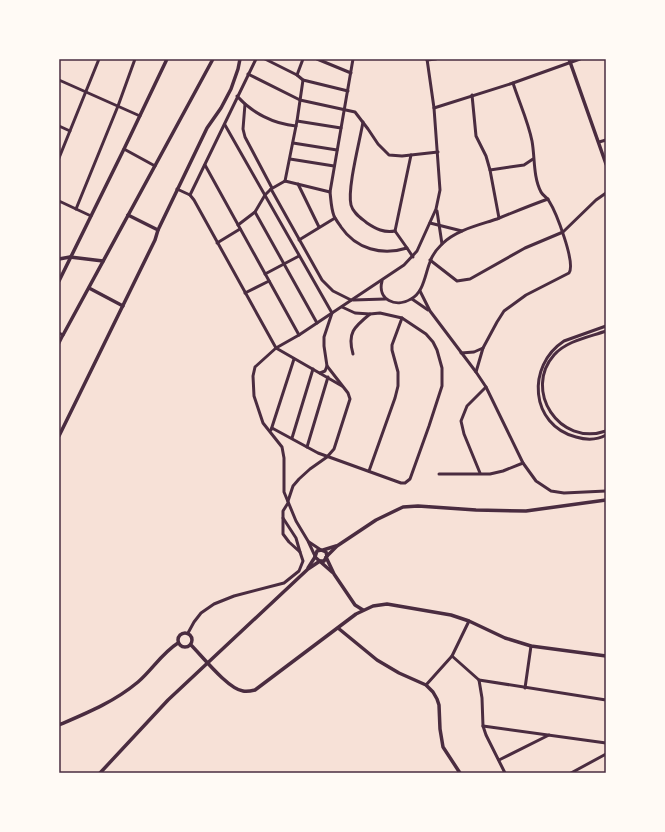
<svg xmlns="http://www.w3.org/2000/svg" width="665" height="832" font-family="Rubik,sans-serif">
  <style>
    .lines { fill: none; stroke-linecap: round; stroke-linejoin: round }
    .minor { stroke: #4a2c40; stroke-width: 3 }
    .tertiary { stroke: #4a2c40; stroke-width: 3.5 }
    .neatline { fill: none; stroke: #4a2c40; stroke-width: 1.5 }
  </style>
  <rect width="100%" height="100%" fill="#f7e1d7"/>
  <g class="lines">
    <g class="minor">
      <polyline points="265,59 297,75 303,80 348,91"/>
      <polyline points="317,59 351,73"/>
      <path d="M353,59L330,192C331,200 331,208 334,216C336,220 339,224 341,227C356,249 382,256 407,248L413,257"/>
      <polyline points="427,60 436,59"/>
      <polyline points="248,74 300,100 355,112 368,129 378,144 389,155 402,156 438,152"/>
      <polyline points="297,75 303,59"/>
      <polyline points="59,80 140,116"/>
      <polyline points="472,95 476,136 486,156 490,170 499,218"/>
      <path d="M237,96C252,113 274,124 296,126"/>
      <polyline points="245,104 243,129 245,137 272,188"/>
      <polyline points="434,108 513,83 580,59"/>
      <polyline points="297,121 341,128"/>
      <path d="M363,122C360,140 347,189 351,205C353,213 361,218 367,223C376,229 384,233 395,231"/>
      <polyline points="225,125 332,313 324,337 324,346 327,366 348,393 350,399 334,449 327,457 310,469 299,479 293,486 288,501"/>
      <polyline points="59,126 70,131"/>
      <polyline points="599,142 606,140"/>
      <polyline points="293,143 337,150"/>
      <polyline points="124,149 155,166"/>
      <polyline points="59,158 99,59"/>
      <polyline points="290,159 334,166"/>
      <polyline points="205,165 299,335"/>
      <polyline points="490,170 524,165 533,159"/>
      <polyline points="285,181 297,121 303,80"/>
      <polyline points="285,181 330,192"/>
      <polyline points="298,184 319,227"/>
      <polyline points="177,189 190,195 194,200 276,348"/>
      <polyline points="271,189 322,280 333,291 351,300"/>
      <polyline points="190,195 256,59"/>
      <polyline points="59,201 91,216"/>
      <polyline points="76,209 118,106 135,59"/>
      <polyline points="437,211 442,244"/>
      <polyline points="255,212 317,323"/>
      <polyline points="430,223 462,231"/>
      <polyline points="238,225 255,212 265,195 271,189 285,181"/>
      <polyline points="395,231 411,155"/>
      <polyline points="395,231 407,248"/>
      <polyline points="299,240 335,218"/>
      <polyline points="217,243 240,229"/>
      <polyline points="430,260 457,281 470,279 525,248 563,232 596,200 606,193"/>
      <polyline points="265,274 299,256"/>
      <path d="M382,281C377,300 396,308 411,299C424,292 425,274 430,262C432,255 437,249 442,244C456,230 479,225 497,219C514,212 531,205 548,199"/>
      <polyline points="420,291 430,311 476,372 486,387 523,463 536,481 551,491 564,493 606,491"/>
      <polyline points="245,293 269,281"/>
      <polyline points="412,299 428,310"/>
      <polyline points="353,300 385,299"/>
      <path d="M606,326L564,341C526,366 530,425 576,437C586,440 597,440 606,435"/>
      <path d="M606,331C589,337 566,341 554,355C523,390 559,447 606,431"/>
      <polyline points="59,333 63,335 59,343"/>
      <polyline points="276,348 342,386"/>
      <polyline points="461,353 474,352 483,348"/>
      <path d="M353,354C347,333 354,327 370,314"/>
      <path d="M476,372L483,348L497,322L504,311L526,295L569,273C576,263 556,212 549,201C547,197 543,196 541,192C533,177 535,157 532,141C528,121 519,102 513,83"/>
      <polyline points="320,373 325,371 327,366"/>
      <polyline points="272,428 318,453 401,483 405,483 410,479 429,426 442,386 442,368 437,350 433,342 426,334 402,318 380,313 370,314 355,313 342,307"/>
      <polyline points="271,430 294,359"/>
      <polyline points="292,438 313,369"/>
      <polyline points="307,447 328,377"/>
      <polyline points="369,471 395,398 398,386 398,372 392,350 392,345 402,318"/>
      <polyline points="480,473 464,434 461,421 467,406 486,387"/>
      <polyline points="439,474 490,474 503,471 523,463"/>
      <polyline points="283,518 296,538 300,552"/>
      <polyline points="309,542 321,550"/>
      <polyline points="315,556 308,541 296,521 284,492 284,458 282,447 263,423 254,396 253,376 255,367 276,348 299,335 404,265 417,251 436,209 440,190 434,108 427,59"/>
      <polyline points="188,633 194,622 201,613 214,604 234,596 284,583 299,571 303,561 300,552 289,542 283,534 283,511 288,503"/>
      <polyline points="452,656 479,680 482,698 483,726 486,735 505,773"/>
      <polyline points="479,680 606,700"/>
      <polyline points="426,685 452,656 469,621"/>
      <polyline points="525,688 531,646"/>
      <polyline points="483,726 606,743"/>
      <polyline points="499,760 549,735"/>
      <polyline points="571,773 606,754"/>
    </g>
    <g class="tertiary">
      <polyline points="569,59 606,164"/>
      <polyline points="128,215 158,230"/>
      <polyline points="59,259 70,257 103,261"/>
      <polyline points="59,281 124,149 167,59"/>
      <polyline points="89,288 123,306"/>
      <polyline points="63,335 213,59"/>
      <polyline points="59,436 155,240 158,230 207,128 221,108 231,89 238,69 240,59"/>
      <polyline points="323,550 336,546"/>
      <polyline points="327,556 337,546 376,520 403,507 418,506 476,510 526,511 606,500"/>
      <polyline points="326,557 334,574 355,605 363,610"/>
      <polyline points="321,561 324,561 327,556 326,552 321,550 317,551 315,557 332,572"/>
      <polyline points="308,568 315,557"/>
      <polyline points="338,628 377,660 399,673 426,685 433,692 437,699 439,705 440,729 443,747 460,773"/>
      <circle cx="185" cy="640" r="7"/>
      <path d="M191,645C202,656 228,689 243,691C247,692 251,691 255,690L356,614L373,606L387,604L451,615L469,621L505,638L531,646L606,656"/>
      <path d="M59,725C87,713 114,702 138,682C152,670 162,653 178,643"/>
      <polyline points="100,773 168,700 308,569 320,561"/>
    </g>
  </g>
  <rect width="665" height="832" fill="none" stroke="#fffaf5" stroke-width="120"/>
  <rect x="60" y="60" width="545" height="712" class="neatline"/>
</svg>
